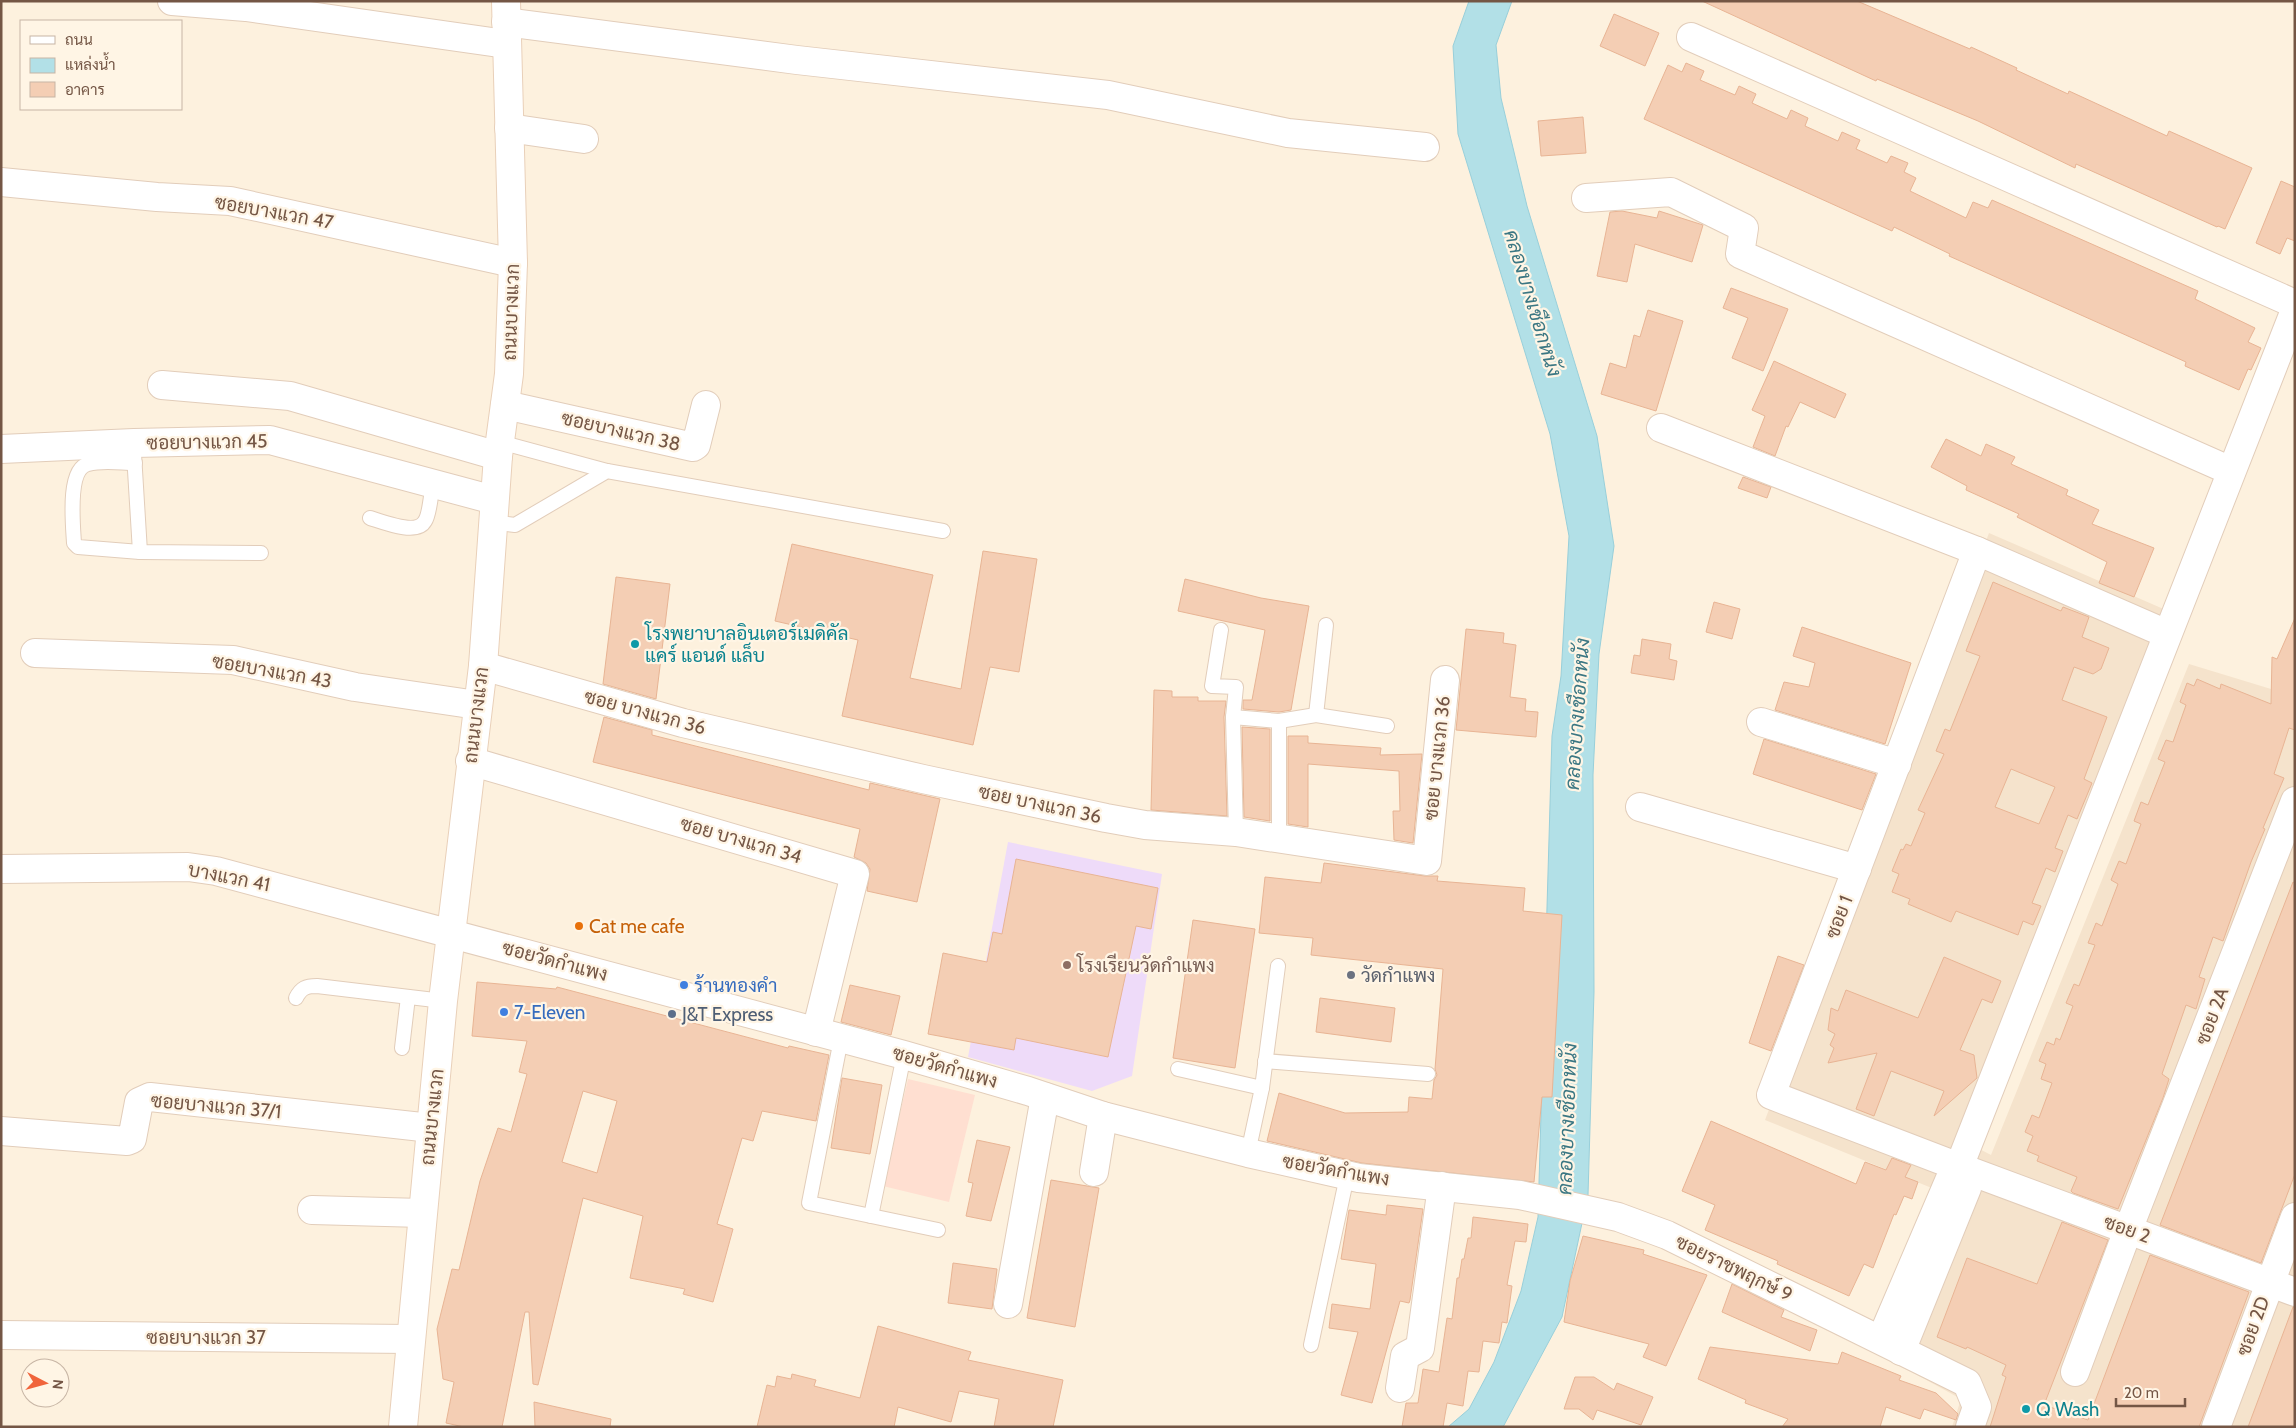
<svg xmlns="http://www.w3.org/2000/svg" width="2296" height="1428" font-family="Cabin,Sarabun,sans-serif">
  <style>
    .residential { fill: #f5e3cc }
    .commercial { fill: #ffdfd1 }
    .education { fill: #eedbf9 }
    .water { fill: #b2e0e7; stroke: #98cfda }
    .building { fill: #f4ceb4; stroke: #e8b494; fill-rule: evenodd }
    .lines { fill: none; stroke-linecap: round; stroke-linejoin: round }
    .service-casing { stroke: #e2cdba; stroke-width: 16 }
    .minor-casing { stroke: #e2cdba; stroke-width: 30 }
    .secondary-casing { stroke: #e9d0b9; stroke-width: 30 }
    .service { stroke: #fff; stroke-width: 14 }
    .minor { stroke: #fff; stroke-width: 28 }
    .secondary { stroke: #fff; stroke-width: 28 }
    .culture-dot { fill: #0f9aa8; stroke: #fff5e5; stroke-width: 2 }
    .food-dot { fill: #e8710a; stroke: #fff5e5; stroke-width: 2 }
    .education-dot { fill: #8d6e63; stroke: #fff5e5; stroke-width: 2 }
    .worship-dot { fill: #6b7280; stroke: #fff5e5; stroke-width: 2 }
    .shop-dot { fill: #3f7fe0; stroke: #fff5e5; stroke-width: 2 }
    .service-dot { fill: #5c6f8a; stroke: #fff5e5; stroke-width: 2 }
    .labels { text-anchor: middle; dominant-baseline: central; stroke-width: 4.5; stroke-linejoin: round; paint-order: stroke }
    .street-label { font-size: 19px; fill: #745645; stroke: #fff5e5 }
    .culture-label { font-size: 19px; fill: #0d838f; stroke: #fff5e5; text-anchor: start }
    .food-label { font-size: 19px; fill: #c56008; stroke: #fff5e5; text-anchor: start }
    .education-label { font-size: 19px; fill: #785e54; stroke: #fff5e5; text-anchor: start }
    .worship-label { font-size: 19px; fill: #5b616d; stroke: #fff5e5; text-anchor: start }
    .shop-label { font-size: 19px; fill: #366cbe; stroke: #fff5e5; text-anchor: start }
    .service-label { font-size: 19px; fill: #4e5e75; stroke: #fff5e5; text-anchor: start }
    .water-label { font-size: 20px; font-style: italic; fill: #3b7783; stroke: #fff5e5 }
  </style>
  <rect width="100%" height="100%" fill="#fdf1de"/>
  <polygon class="residential" points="1989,533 2175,614 1968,1143 1991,1155 2189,664 2271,689 2295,617 2295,1427 2101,1427 2002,1391 1990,1427 1952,1427 1961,1399 1881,1355 1944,1193 1765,1120"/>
  <polygon class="commercial" points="908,1079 975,1095 949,1202 883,1186"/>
  <polygon class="education" points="1008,842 1162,874 1132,1076 1092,1091 968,1057"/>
  <polygon class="water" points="1469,1 1512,1 1496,45 1501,98 1527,206 1597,436 1614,546 1599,654 1593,775 1594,992 1588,1195 1562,1317 1503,1427 1448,1427 1469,1409 1494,1362 1521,1291 1538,1217 1552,736 1561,676 1569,536 1550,434 1458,134 1453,46"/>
  <g class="building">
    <polygon points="1702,1 1857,1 1970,49 1971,47 2017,68 2016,70 2068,94 2069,91 2167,136 2169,131 2252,168 2225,229 2218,226 2217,227 2076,164 2075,168 1978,121 1877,79 1876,81"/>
    <polygon points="1614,14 1659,33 1645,66 1600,46"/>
    <polygon points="1686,63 1704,71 1700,80 1735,95 1739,86 1756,94 1752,103 1787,119 1791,110 1808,118 1805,126 1838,141 1842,132 1860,140 1856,149 1887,163 1891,156 1908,163 1904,172 1916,178 1910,191 1966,218 1973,202 1988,208 1992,200 2198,291 2195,299 2255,328 2248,342 2261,348 2251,370 2248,369 2239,390 2185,366 2186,362 1949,256 1950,254 1894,227 1892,231 1644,119 1668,65 1682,72"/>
    <polygon points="1583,117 1586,153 1541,156 1538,121"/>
    <polygon points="2281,181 2295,187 2295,241 2287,238 2280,254 2256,243"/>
    <polygon points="1622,211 1657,218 1659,211 1703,225 1692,262 1635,244 1627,282 1597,276 1610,212"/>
    <polygon points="1731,288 1788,309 1763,371 1732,358 1748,318 1723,308"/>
    <polygon points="1648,310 1683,321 1656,411 1601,394 1610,363 1626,368 1634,335 1640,337"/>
    <polygon points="1774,361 1846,394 1835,418 1800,402 1788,427 1786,426 1775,456 1753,447 1765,416 1752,410"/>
    <polygon points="1946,439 1981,456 1986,444 2015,457 2011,464 2068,490 2066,495 2099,510 2092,524 2154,548 2134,597 2099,583 2107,562 2017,517 2019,514 1966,490 1967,486 1931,467"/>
    <polygon points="1743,477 1771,487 1767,498 1738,488"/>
    <polygon points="792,544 933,575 910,678 961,689 983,551 1037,559 1019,672 990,667 973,745 842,716 858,640 775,621"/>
    <polygon points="616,577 670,584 656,699 603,684"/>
    <polygon points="1185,579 1261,598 1309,606 1291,710 1279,712 1243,709 1243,700 1252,700 1265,630 1178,611"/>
    <path d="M1993,582L2061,611L2063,607L2089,617L2082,637L2109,648L2101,669L2093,674L2074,667L2062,700L2107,717L2084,779L2092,783L2077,819L2068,815L2055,848L2063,851L2055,872L2046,868L2032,903L2041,906L2033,925L2023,921L2018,935L1956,911L1951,922L1908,904L1910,899L1892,892L1899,874L1892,871L1901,849L1903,850L1906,844L1911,846L1925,813L1918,810L1944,754L1936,751L1945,729L1950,731L1980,656L1966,651ZM2011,769L2055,787L2039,824L1995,807Z"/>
    <polygon points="1714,602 1740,609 1732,639 1706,632"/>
    <polygon points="2295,618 2295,730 2289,728 2274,774 2284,778 2263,828 2265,829 2251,862 2223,941 2213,937 2199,977 2205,979 2196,1009 2186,1005 2162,1074 2169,1079 2163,1098 2118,1209 2073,1193 2071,1191 2077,1177 2037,1161 2039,1156 2027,1151 2033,1136 2025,1132 2032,1115 2039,1118 2052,1083 2041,1079 2046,1064 2039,1061 2047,1042 2054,1045 2056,1038 2060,1040 2073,1006 2066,1003 2074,984 2079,986 2095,945 2088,943 2096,923 2102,926 2118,884 2111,880 2119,861 2126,864 2141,824 2134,821 2141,802 2148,805 2165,762 2158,759 2166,740 2173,742 2186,705 2180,702 2187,683 2194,686 2197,679 2220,689 2221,684 2271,704 2272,657 2277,659"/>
    <polygon points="1802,627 1911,663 1885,744 1775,710 1784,682 1809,687 1815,663 1793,656"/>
    <polygon points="1466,629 1504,633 1503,643 1516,645 1510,697 1526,699 1525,711 1538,712 1536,737 1456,730"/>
    <polygon points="1642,639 1671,644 1669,659 1677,661 1674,680 1631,673 1634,655 1640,656"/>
    <polygon points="1154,690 1172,691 1172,697 1198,697 1198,701 1226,701 1224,717 1227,816 1151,810"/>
    <polygon points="604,717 652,730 652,735 869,790 870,783 940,799 917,902 867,891 870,869 866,863 854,857 860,829 593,762"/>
    <polygon points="1242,727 1270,729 1270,821 1244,817"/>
    <polygon points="1288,736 1308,736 1308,743 1381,748 1380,755 1422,754 1413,843 1394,840 1393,811 1400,811 1399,771 1308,764 1308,827 1288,824"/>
    <polygon points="1764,739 1876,774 1862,810 1753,774"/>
    <polygon points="1016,859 1158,888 1151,929 1136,926 1108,1057 1016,1038 1014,1050 928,1034 943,953 987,962 993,932 1002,934"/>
    <polygon points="1324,863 1425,876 1438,876 1437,881 1525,888 1523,911 1562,915 1552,1097 1542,1097 1534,1182 1362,1163 1267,1141 1279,1093 1345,1113 1408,1112 1409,1097 1432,1099 1434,1080 1437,1075 1435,1069 1443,969 1311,955 1313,938 1259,933 1265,877 1321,883"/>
    <polygon points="2293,882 2295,883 2295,1174 2261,1263 2160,1225"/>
    <polygon points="1193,920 1255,929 1235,1068 1173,1058"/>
    <polygon points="1778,956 1804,965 1771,1051 1749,1043"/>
    <polygon points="1944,957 2001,981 1992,1003 1982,999 1960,1050 1974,1055 1977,1078 1934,1116 1944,1091 1891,1071 1874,1116 1856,1109 1877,1053 1828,1063 1834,1048 1830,1045 1835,1034 1828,1030 1831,1008 1838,1011 1846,990 1918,1018"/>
    <path d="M477,982L556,989L557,987L788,1048L789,1046L829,1055L816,1121L762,1111L753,1141L742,1138L717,1224L733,1229L713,1302L683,1294L685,1289L630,1278L643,1216L583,1198L538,1385L533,1384L529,1312H525L502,1427H464L446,1423L454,1382L443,1379L437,1329L452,1269L459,1270L480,1181L498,1128L511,1132L527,1074L519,1072L527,1041L472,1036ZM583,1091L617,1101L597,1173L562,1162Z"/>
    <polygon points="850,985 900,996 891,1035 841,1022"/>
    <polygon points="1320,998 1395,1008 1391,1042 1316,1032"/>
    <polygon points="842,1078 882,1085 870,1154 831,1148"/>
    <polygon points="1711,1121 1856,1184 1865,1162 1886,1170 1892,1158 1911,1165 1905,1177 1918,1182 1912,1199 1904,1196 1896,1215 1894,1214 1873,1268 1864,1264 1849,1296 1777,1264 1778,1261 1705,1230 1715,1205 1682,1191"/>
    <polygon points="977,1140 1010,1147 991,1221 966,1216 973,1183 968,1182"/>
    <polygon points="1051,1180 1099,1188 1075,1327 1027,1318"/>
    <polygon points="1387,1205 1423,1209 1410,1300 1409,1303 1400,1301 1372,1403 1341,1395 1358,1332 1329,1328 1332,1304 1370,1309 1376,1264 1341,1259 1349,1210 1386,1215"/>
    <polygon points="1473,1217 1528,1224 1526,1242 1515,1241 1507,1285 1512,1286 1507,1323 1502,1322 1499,1343 1483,1341 1479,1372 1468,1371 1463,1406 1447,1403 1443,1427 1402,1427 1406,1403 1418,1403 1423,1369 1439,1372 1447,1318 1452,1319 1457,1278 1459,1278 1462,1259 1464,1259 1468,1238 1471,1238"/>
    <polygon points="2062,1222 2108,1240 2044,1405 2088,1420 2150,1255 2249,1292 2199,1427 1990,1427 2006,1377 2002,1375 2006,1365 1967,1347 1966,1349 1937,1337 1967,1258 2037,1284"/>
    <polygon points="1583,1236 1644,1250 1643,1254 1707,1275 1666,1366 1643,1357 1649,1344 1564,1322 1570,1281"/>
    <polygon points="953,1263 997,1269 992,1309 948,1303"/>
    <polygon points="1732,1284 1784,1310 1781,1317 1817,1330 1810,1351 1722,1312"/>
    <polygon points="2293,1307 2295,1307 2295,1427 2248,1427"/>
    <polygon points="878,1326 971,1352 968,1360 1063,1380 1053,1427 994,1427 999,1399 959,1391 951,1422 898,1407 894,1427 757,1427 767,1385 775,1387 777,1376 791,1379 792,1374 816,1380 814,1386 860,1398"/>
    <polygon points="1710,1347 1838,1364 1842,1352 1901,1376 1899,1380 1936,1393 1958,1414 1956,1420 1924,1409 1920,1419 1886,1407 1880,1427 1782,1427 1788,1419 1745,1403 1746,1400 1698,1379"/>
    <polygon points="1575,1377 1594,1377 1614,1390 1617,1383 1653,1397 1641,1425 1597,1410 1593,1420 1579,1409 1564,1409"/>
    <polygon points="534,1402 611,1419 610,1427 535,1427"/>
  </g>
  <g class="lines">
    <g class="service-casing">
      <g id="service">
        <polyline points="500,442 607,471"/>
        <polyline points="134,454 140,552"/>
        <path d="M135,463C121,463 102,460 88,464C67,469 73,525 74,543L78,547L140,552L261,553"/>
        <path d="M370,518C383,522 417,536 425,521C430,514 431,492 433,483"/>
        <polyline points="492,522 515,525 607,471 943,531"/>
        <polyline points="1221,630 1212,686 1236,687 1233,717 1236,832"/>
        <polyline points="1316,715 1326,625"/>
        <polyline points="1233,717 1279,721 1316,715 1387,726"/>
        <polyline points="1279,839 1279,721"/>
        <path d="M296,998C301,988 306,986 317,986L443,1001"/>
        <polyline points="841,1039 809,1203 938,1230"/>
        <polyline points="402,1048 408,997"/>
        <polyline points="1265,1061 1428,1074"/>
        <polyline points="1178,1069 1262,1088"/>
        <polyline points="1248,1153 1262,1088 1278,966"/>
        <polyline points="871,1216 904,1055"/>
        <polyline points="1311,1345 1347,1176"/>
      </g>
    </g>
    <g class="minor-casing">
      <g id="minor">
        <polyline points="172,1 246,7 506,44"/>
        <polyline points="506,22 797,60 1108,95 1288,133 1425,147"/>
        <polyline points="1691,37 2295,304"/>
        <polyline points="509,128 584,139"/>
        <polyline points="1,182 157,197 230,201 513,263"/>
        <polyline points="1586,198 1671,192 1744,228 1740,254 2231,471"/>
        <polyline points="162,385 290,396 498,456"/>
        <polyline points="505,405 693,447 696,445 706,405"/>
        <polyline points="1661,428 1977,551 2167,634"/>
        <polyline points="1,449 134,443 270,440 494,500"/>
        <polyline points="1977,551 1771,1095 1959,1167 2295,1292"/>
        <polyline points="35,653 233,660 355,687 477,705"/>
        <polyline points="483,666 683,723 923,779 1106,818 1145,825 1236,832 1427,861 1445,680"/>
        <polyline points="1761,722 1897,764"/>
        <polyline points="470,761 855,874 816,1032"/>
        <polyline points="1640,807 1857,869"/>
        <polyline points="1,869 188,867 216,871 904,1055 1028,1091 1103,1116 1248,1153 1359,1178 1520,1195 1618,1217 1667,1235 1967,1383 1977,1407 1970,1427"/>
        <polyline points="1,1131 127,1141 132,1139 139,1102 150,1097 431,1128"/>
        <polyline points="1094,1172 1103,1116"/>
        <polyline points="312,1210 422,1213"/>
        <polyline points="1008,1304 1045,1097"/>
        <polyline points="1,1335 410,1339"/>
        <polyline points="1881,1340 1949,1181 1959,1167 2295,310"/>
        <polyline points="1901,1351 1967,1188 1959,1167"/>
        <polyline points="2075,1372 2128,1230 2295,801"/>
        <polyline points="1400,1388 1405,1356 1420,1348 1442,1186"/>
        <polyline points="2216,1427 2295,1217"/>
      </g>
    </g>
    <g class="secondary-casing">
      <polyline id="secondary" points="403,1427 443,1001 483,666 498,456 509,374 513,263 506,1"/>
    </g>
    <use href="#service" class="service"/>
    <use href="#minor" class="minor"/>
    <use href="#secondary" class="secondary"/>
  </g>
  <g class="culture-dot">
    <circle cx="635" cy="644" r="5"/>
    <circle cx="2026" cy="1409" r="5"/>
  </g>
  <circle class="food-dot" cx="579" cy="926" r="5"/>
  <circle class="education-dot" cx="1067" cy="965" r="5"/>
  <circle class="worship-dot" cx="1351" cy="975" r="5"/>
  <g class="shop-dot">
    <circle cx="684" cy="985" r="5"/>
    <circle cx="504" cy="1012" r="5"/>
  </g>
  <circle class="service-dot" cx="672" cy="1014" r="5"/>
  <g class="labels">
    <g class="street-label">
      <text transform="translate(274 212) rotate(10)">ซอยบางแวก 47</text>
      <text transform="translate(511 312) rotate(-88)">ถนนบางแวก</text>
      <text transform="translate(621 431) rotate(13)">ซอยบางแวก 38</text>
      <text transform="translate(207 442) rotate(-1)">ซอยบางแวก 45</text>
      <text transform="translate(272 671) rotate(10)">ซอยบางแวก 43</text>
      <text transform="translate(645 712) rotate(15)">ซอย บางแวก 36</text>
      <text transform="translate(476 715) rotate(-83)">ถนนบางแวก</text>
      <text transform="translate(1437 758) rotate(-84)">ซอย บางแวก 36</text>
      <text transform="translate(1040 804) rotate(12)">ซอย บางแวก 36</text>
      <text transform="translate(741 840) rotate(16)">ซอย บางแวก 34</text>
      <text transform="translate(229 877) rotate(11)">บางแวก 41</text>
      <text transform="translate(1839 917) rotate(-69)">ซอย 1</text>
      <text transform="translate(555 961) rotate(15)">ซอยวัดกำแพง</text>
      <text transform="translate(2212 1016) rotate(-69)">ซอย 2A</text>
      <text transform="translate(945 1067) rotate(16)">ซอยวัดกำแพง</text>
      <text transform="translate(216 1106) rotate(5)">ซอยบางแวก 37/1</text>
      <text transform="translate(432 1117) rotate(-84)">ถนนบางแวก</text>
      <text transform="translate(1336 1170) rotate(10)">ซอยวัดกำแพง</text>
      <text transform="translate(2127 1229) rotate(20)">ซอย 2</text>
      <text transform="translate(1734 1268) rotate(26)">ซอยราชพฤกษ์ 9</text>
      <text transform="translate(2253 1326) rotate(-70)">ซอย 2D</text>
      <text x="206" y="1337">ซอยบางแวก 37</text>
    </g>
    <g class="culture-label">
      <text x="645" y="633">โรงพยาบาลอินเตอร์เมดิคัล<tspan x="645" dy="22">แคร์ แอนด์ แล็บ</tspan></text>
      <text x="2036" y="1409">Q Wash</text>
    </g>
    <g class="food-label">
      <text x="589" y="926">Cat me cafe</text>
    </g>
    <g class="education-label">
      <text x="1077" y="965">โรงเรียนวัดกำแพง</text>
    </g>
    <g class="worship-label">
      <text x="1361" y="975">วัดกำแพง</text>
    </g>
    <g class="shop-label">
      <text x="694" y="985">ร้านทองคำ</text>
      <text x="514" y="1012">7-Eleven</text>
    </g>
    <g class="service-label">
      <text x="682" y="1014">J&amp;T Express</text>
    </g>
    <g class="water-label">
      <text transform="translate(1533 303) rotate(73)">คลองบางเชือกหนัง</text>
      <text transform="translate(1577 714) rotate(-86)">คลองบางเชือกหนัง</text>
      <text transform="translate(1567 1119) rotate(-88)">คลองบางเชือกหนัง</text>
    </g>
  </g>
  <rect width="2296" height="1428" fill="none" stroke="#745645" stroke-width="5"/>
  <rect x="20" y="20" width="162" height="90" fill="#fff5e5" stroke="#c7b5a5"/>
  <rect x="30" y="36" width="25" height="8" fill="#ffffff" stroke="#c7b5a5"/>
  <text x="65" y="45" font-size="15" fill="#745645">ถนน</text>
  <rect x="30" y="58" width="25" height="15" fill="#b2e0e7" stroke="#c7b5a5"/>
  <text x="65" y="70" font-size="15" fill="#745645">แหล่งน้ำ</text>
  <rect x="30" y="82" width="25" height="15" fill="#f4ceb4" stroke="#c7b5a5"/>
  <text x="65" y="95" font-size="15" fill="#745645">อาคาร</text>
  <g transform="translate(45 1383) rotate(96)"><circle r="24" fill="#fff5e5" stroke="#c7b5a5"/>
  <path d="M0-4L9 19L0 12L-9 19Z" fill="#f0643b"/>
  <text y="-8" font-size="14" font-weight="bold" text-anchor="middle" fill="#745645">N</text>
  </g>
  <path d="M2116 1398v8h69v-8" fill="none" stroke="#745645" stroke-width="2.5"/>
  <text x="2124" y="1398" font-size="15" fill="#745645" stroke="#fff5e5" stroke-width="4" paint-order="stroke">20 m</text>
</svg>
